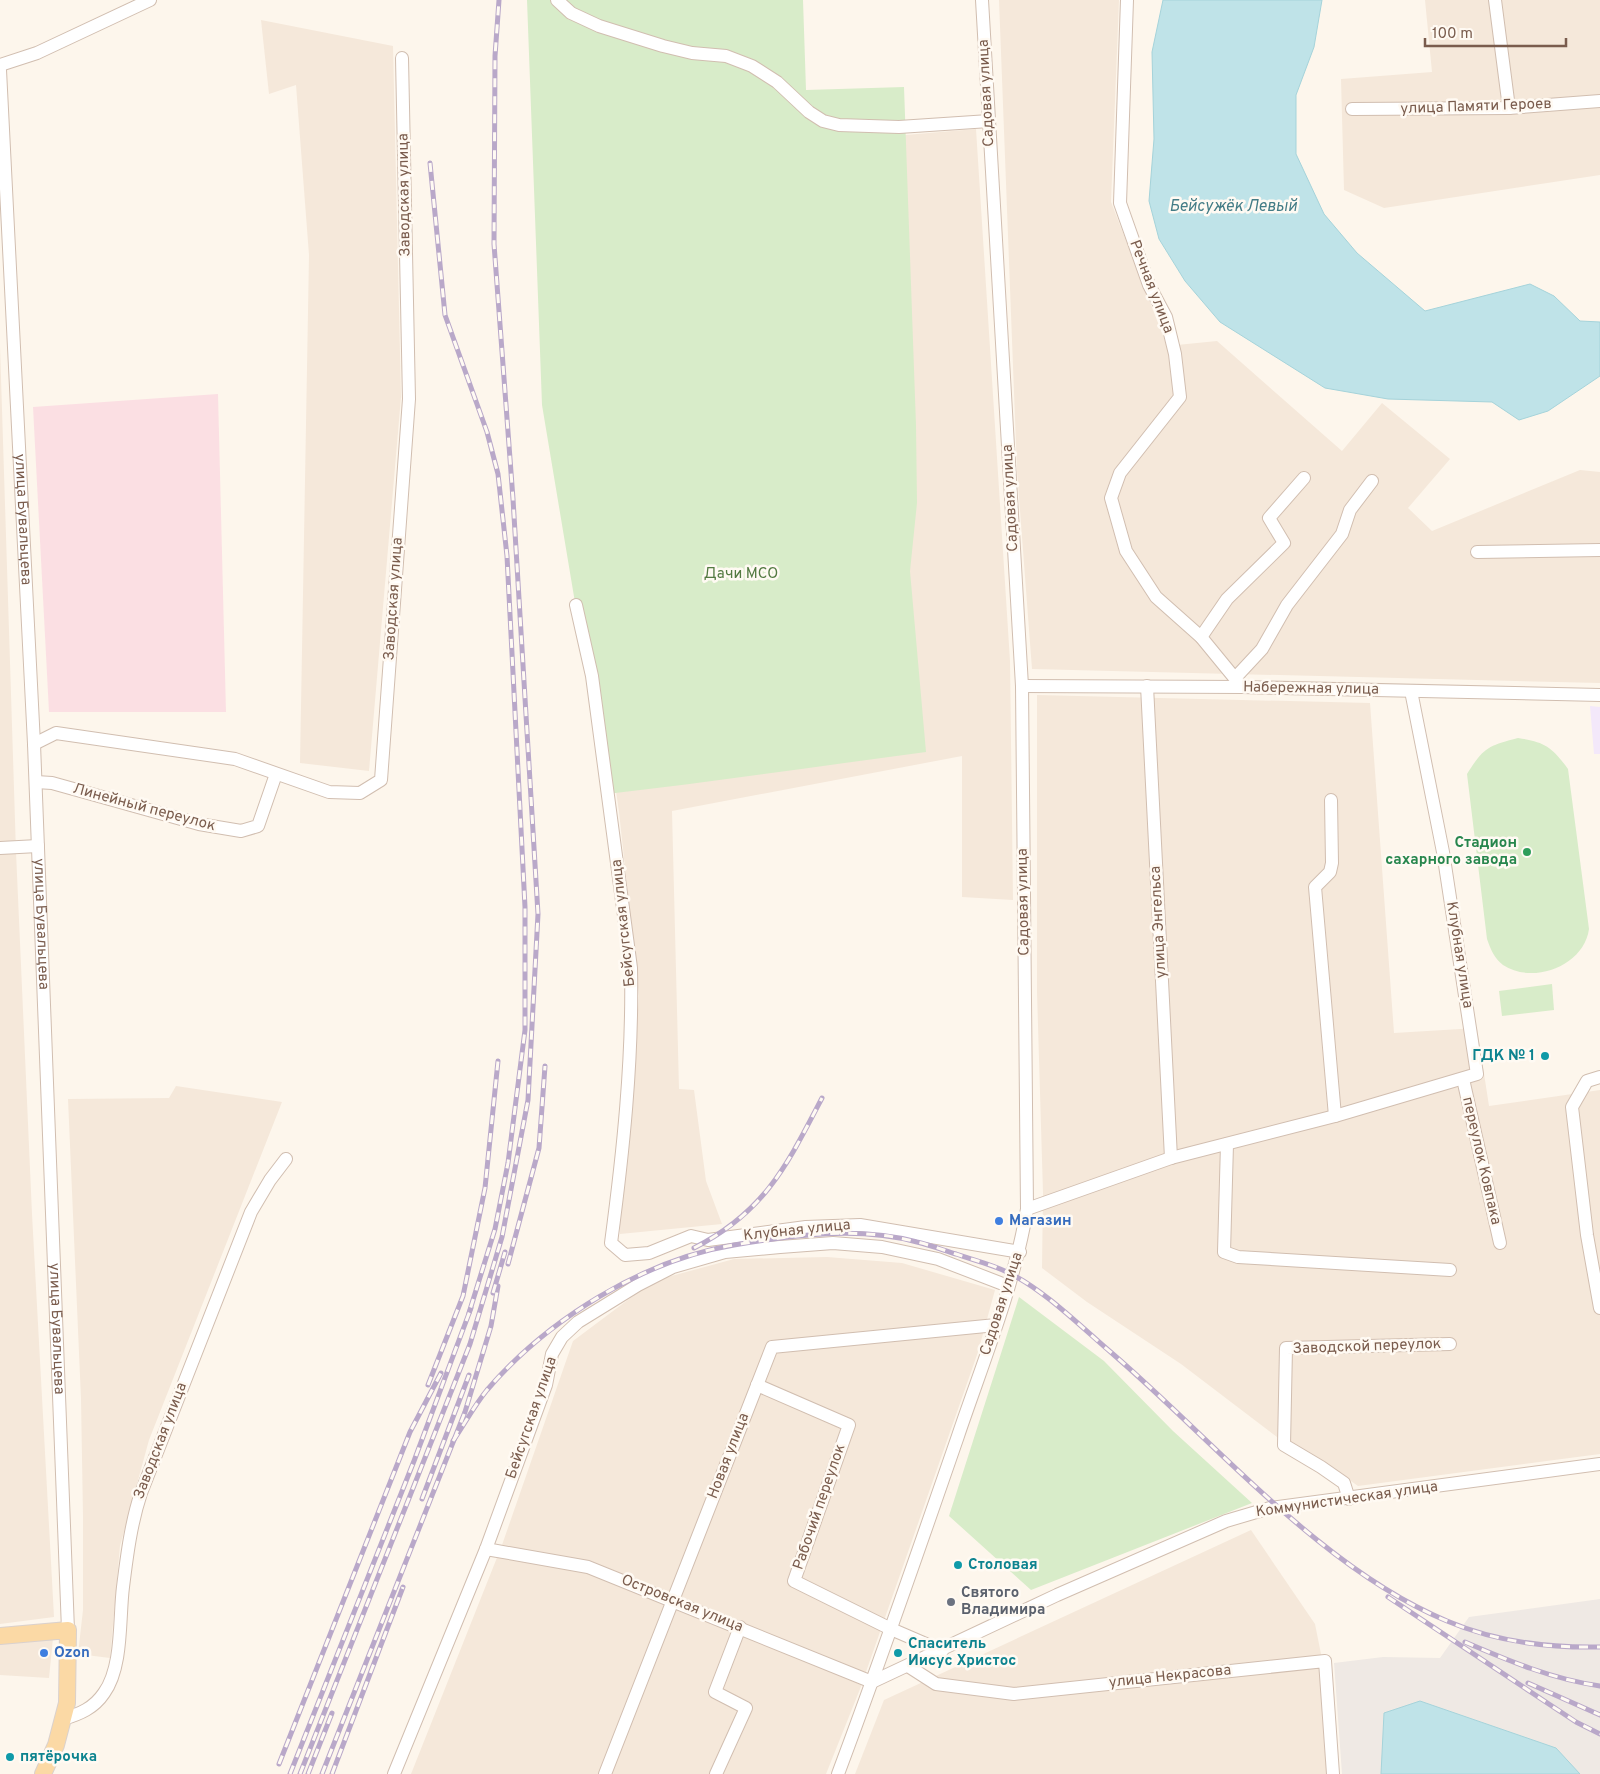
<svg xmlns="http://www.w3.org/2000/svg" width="1600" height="1774" font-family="Overpass,sans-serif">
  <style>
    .residential { fill: #f5e8da }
    .industrial { fill: #efe9e4 }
    .education { fill: #f3e8fa }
    .medical { fill: #fbdfe3 }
    .green { fill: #d8ecc9 }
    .water { fill: #bfe3e8; stroke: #a5d3da }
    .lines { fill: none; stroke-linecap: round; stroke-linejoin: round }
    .minor-casing { stroke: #d1beb0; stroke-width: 14 }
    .major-casing { stroke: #dad1cd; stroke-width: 18 }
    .minor { stroke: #fff; stroke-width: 12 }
    .major { stroke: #fbd9a5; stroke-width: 16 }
    .rail-casing { stroke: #b9a8c9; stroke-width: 5 }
    .rail { stroke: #fffaf3; stroke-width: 3; stroke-dasharray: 9; stroke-linecap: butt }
    .leisure-dot { fill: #2e9e5b; stroke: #fffaf3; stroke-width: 2 }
    .culture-dot { fill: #0f9aa8; stroke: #fffaf3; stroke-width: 2 }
    .shop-dot { fill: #3f7fe0; stroke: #fffaf3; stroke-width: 2 }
    .worship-dot { fill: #6b7280; stroke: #fffaf3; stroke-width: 2 }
    .labels { text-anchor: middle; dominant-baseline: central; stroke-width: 5; stroke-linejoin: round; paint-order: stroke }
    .street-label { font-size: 15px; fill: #7a5c4d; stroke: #fffaf3 }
    .park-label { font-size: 15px; fill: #537a41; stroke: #fffaf3 }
    .leisure-label { font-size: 15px; font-weight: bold; fill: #27864d; stroke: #fffaf3; text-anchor: end }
    .culture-label { font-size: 15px; font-weight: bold; fill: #0d838f; stroke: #fffaf3; text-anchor: start }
    .shop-label { font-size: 15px; font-weight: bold; fill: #366cbe; stroke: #fffaf3; text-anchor: start }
    .worship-label { font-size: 15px; font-weight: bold; fill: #5b616d; stroke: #fffaf3; text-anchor: start }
    .water-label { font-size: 16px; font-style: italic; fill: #437c86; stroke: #fffaf3 }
  </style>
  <rect width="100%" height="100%" fill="#fdf6ec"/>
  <g class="residential">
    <polygon points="999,0 1119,0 1111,202 1167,346 1217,341 1342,451 1382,403 1450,459 1408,508 1432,531 1580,470 1600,472 1600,683 1032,669 1017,471"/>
    <polygon points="1425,0 1600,0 1600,175 1384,208 1344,190 1341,79 1432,72"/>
    <polygon points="261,20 393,46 401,397 369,771 300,763 309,255 296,85 269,94"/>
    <polygon points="976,129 1010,661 1013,900 962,897 962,756 672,811 679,1089 694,1090 706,1181 722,1224 620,1234 619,1209 629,1136 639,996 619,812 567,451 870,138"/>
    <polygon points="0,346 16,852 32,1214 54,1617 0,1624"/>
    <polygon points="1037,695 1370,703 1394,1033 1477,1028 1489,1106 1600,1090 1600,1454 1358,1486 1324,1462 1277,1437 1181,1364 1087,1302 1042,1268 1043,1193 1037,992"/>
    <polygon points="176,1086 282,1102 149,1440 120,1546 110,1658 78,1654 83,1610 83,1517 81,1399 68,1099 169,1098"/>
    <polygon points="827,1257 902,1263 995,1290 978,1352 860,1689 826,1774 411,1774 502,1545 573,1341 653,1281 734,1259"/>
    <polygon points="1251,1530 1315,1624 1323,1664 1330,1774 855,1774 884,1700"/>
    <polygon points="53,1638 49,1678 0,1675 0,1643"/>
  </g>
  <polygon class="industrial" points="1600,1599 1600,1774 1342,1774 1334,1663 1383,1657 1440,1658 1469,1617"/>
  <polygon class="education" points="1590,706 1600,707 1600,754 1594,754"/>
  <polygon class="medical" points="218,394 226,712 49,712 33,407"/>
  <g class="green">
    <path d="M527,0H803L806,90L904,87L916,425L917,503L910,571L926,752C819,766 714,782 607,794L542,405Z"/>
    <path d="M1518,738C1545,742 1552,747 1568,769L1589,929C1584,966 1533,985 1503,965C1494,958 1491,950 1487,939L1467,774C1484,747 1488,746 1518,738Z"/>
    <polygon points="1552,984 1554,1010 1502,1016 1499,991"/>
    <polygon points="1019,1297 1104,1361 1173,1431 1252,1503 1031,1590 949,1516"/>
  </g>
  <g class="water">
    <polygon points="1163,0 1322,0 1314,47 1296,95 1296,154 1324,214 1357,253 1425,311 1530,284 1554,296 1580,321 1600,322 1600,376 1548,411 1519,420 1492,402 1388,399 1325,388 1220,322 1185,281 1159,239 1149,201 1154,139 1152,52"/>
    <polygon points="1420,1701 1556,1748 1580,1774 1381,1774 1384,1713"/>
  </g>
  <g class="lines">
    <g class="minor-casing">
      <g id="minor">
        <polyline points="557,0 571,13 599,26 663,46 692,53 726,56 752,66 777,82 809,112 823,121 839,125 899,127 989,121"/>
        <polyline points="1127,0 1120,203 1149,285 1166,317 1175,354 1180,397 1120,473 1111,498 1126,551 1156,597 1201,637 1242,687"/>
        <polyline points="1495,0 1509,108"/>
        <polyline points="0,65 37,53 150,0"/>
        <path id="s1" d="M0,70L34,744L68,1630"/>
        <polyline points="1352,109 1509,108 1600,101"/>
        <polyline points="1477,552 1600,550"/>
        <path d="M576,605L592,676L631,968C633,1060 623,1153 611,1243L625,1255L649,1253L691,1236L708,1240L806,1227L860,1225L1020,1252"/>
        <polyline points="1201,637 1227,599 1284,543 1269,518 1304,478"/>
        <polyline points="1236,677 1262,649 1287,605 1342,534 1350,510 1372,481"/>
        <polyline points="1022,686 1242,687 1600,695"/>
        <polyline points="1147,686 1171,1158"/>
        <polyline points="34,744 56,733 235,759 329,792 360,793 381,780 409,399 402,58"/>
        <polyline points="36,782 52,783 199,824 241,831 258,826 276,774"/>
        <polyline points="1331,800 1332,863 1330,872 1315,887 1335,1116"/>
        <polyline points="0,848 38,846"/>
        <polyline points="1600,1077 1587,1081 1572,1107 1587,1235 1600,1308"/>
        <polyline points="1463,1079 1500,1243"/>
        <polyline points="1227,1144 1224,1252 1238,1257 1450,1270"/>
        <polyline points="1027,1209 1171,1158 1335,1116 1477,1074 1443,852 1411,691"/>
        <polyline points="757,1385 849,1425 794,1581 891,1629 942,1651"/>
        <polyline points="1349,1499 1344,1483 1321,1467 1284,1445 1286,1348 1450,1344"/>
        <polyline points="486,1549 588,1567 872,1682"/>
        <polyline points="908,1666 936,1684 1014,1694 1325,1661 1333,1774"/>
        <polyline points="872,1682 1057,1595 1226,1521 1270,1508 1600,1464"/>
        <path d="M63,1719C80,1714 94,1708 104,1693C123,1667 119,1618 123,1587C127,1555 131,1523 141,1493L251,1212L270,1180L286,1159"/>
        <polyline points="394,1774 486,1549 546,1385 552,1354 562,1337 578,1322 638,1285 673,1267 725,1252 780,1247 833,1243 882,1247 938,1259 1008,1286"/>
        <polyline points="605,1774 772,1347 996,1325"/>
        <polyline points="716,1774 746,1708 715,1692 740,1627"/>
        <path d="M838,1774C880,1662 919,1549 958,1436C983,1362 1014,1287 1027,1209L1022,686L982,0"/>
      </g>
    </g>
    <g class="major-casing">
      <polyline id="major" points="0,1636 68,1630 67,1703 56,1745 43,1774"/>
    </g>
    <use href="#minor" class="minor"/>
    <use href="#major" class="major"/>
    <g class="rail-casing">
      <g id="rail">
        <polyline points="430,163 445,315 487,432 498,474 507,556 525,907 525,1030 508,1163 495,1229 469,1313"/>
        <path d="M694,1248C765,1212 787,1165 822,1098"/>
        <polyline points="508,1264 539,1148 545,1066"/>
        <polyline points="493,1293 505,1252"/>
        <polyline points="428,1385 463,1296 485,1188 498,1061"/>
        <path d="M453,1441C464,1425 474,1406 487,1390C547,1320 643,1260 734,1245C794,1235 858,1226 917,1242C930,1245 943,1250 956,1254C973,1260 991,1264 1007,1272C1045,1290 1082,1328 1114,1355C1216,1443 1322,1569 1447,1621C1496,1642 1548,1648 1600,1647"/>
        <polyline points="422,1499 469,1375"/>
        <polyline points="1388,1597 1576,1722 1600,1734"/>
        <path d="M1465,1642C1509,1661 1552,1679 1600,1686"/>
        <polyline points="1528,1683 1600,1715"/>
        <polyline points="279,1764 410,1432 441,1373"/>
        <polyline points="290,1774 414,1461 471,1308"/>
        <polyline points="300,1774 470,1344 502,1237 528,1100 538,914 513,499 494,244 495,56 499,0"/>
        <polyline points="308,1774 332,1713"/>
        <polyline points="322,1774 465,1412 491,1326 498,1286"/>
        <polyline points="332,1774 403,1587"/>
      </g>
    </g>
    <use href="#rail" class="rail"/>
  </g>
  <circle class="leisure-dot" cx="1527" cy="852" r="5"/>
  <g class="culture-dot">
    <circle cx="1545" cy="1056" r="5"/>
    <circle cx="958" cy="1565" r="5"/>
    <circle cx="898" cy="1653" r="5"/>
    <circle cx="10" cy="1757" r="5"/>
  </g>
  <g class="shop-dot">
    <circle cx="999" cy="1221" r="5"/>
    <circle cx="44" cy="1653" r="5"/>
  </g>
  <circle class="worship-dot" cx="951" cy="1602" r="5"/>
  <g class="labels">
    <g class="street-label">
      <text transform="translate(987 93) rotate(-93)">Садовая улица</text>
      <text transform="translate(1476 107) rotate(-2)">улица Памяти Героев</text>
      <text transform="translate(405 195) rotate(-91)">Заводская улица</text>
      <text transform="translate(1151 287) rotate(69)">Речная улица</text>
      <text transform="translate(1011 498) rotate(-93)">Садовая улица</text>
      <text stroke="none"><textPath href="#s1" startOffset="450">улица Бувальцева</textPath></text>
      <text transform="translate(394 599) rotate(-86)">Заводская улица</text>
      <text transform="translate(1311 689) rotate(1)">Набережная улица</text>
      <text transform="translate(144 808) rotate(15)">Линейный переулок</text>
      <text transform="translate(1024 902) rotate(-91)">Садовая улица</text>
      <text transform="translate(1159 922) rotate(-93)">улица Энгельса</text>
      <text transform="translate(624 923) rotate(-96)">Бейсугская улица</text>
      <text stroke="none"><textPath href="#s1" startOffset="855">улица Бувальцева</textPath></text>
      <text transform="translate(1459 955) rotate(81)">Клубная улица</text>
      <text transform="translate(1481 1161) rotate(77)">переулок Ковпака</text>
      <text transform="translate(797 1231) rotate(-6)">Клубная улица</text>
      <text transform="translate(1002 1304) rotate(-72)">Садовая улица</text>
      <text stroke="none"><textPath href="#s1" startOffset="1260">улица Бувальцева</textPath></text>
      <text transform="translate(1367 1347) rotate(-2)">Заводской переулок</text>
      <text transform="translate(532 1418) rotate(-71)">Бейсугская улица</text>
      <text transform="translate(161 1441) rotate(-69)">Заводская улица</text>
      <text transform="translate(729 1456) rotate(-69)">Новая улица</text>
      <text transform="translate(1347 1500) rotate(-8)">Коммунистическая улица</text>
      <text transform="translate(820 1507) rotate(-71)">Рабочий переулок</text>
      <text transform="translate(682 1604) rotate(22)">Островская улица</text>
      <text transform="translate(1170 1677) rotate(-6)">улица Некрасова</text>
    </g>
    <g class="park-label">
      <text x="741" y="574">Дачи МСО</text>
    </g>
    <g class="leisure-label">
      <text x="1517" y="843">Стадион<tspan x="1517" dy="17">сахарного завода</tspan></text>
    </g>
    <g class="culture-label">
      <text x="1535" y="1056" text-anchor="end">ГДК № 1</text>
      <text x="968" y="1565">Столовая</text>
      <text x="908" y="1644">Спаситель<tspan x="908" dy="17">Иисус Христос</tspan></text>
      <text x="20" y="1757">пятёрочка</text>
    </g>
    <g class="shop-label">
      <text x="1009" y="1221">Магазин</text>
      <text x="54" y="1653">Ozon</text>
    </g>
    <g class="worship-label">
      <text x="961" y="1593">Святого<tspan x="961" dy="17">Владимира</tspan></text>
    </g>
    <g class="water-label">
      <text x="1233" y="207">Бейсужёк Левый</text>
    </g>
  </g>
  <path d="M1425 38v8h141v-8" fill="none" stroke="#7a5c4d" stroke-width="2.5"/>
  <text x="1432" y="38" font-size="15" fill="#7a5c4d" stroke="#fffaf3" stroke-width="4" paint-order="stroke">100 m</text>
</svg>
